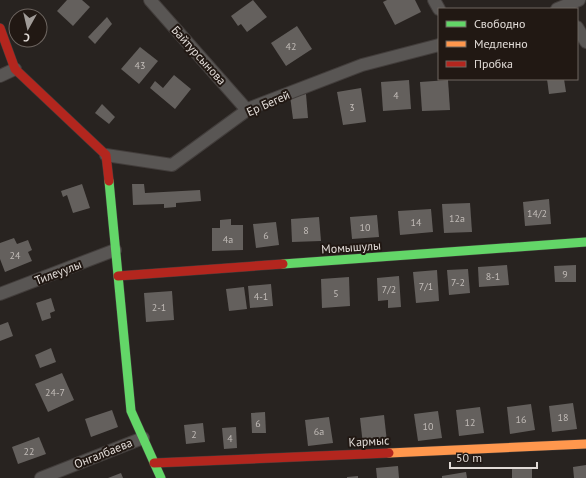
<svg xmlns="http://www.w3.org/2000/svg" width="586" height="478" font-family="'PT Sans',sans-serif">
  <style>
    .building { fill: #64605d }
    .lines { fill: none; stroke-linecap: round; stroke-linejoin: round }
    .street-casing { stroke: #423d3b; stroke-width: 14 }
    .fast-casing { stroke: #423d3b; stroke-width: 10 }
    .slow-casing { stroke: #423d3b; stroke-width: 10 }
    .jam-casing { stroke: #423d3b; stroke-width: 10 }
    .street { stroke: #595654; stroke-width: 12 }
    .fast { stroke: #63d668; stroke-width: 9 }
    .slow { stroke: #ff974d; stroke-width: 9 }
    .jam { stroke: #b3261e; stroke-width: 9 }
    .labels { text-anchor: middle; dominant-baseline: central; stroke-width: 4; stroke-linejoin: round; paint-order: stroke }
    .number-label { font-size: 10px; fill: #c2bcb8 }
    .street-label { font-size: 12px; fill: #e1dbd7; stroke: #211813 }
  </style>
  <rect width="100%" height="100%" fill="#282320"/>
  <g class="building">
    <polygon points="67,0 82,0 90,7 73,26 57,11"/>
    <polygon points="253,0 267,17 247,32 241,24 238,26 231,16"/>
    <polygon points="387,0 415,0 421,12 395,25 383,2"/>
    <polygon points="107,17 112,24 95,44 88,37"/>
    <polygon points="297,26 312,49 286,66 271,43"/>
    <polygon points="140,47 158,61 139,84 121,69"/>
    <polygon points="174,75 191,89 175,109 150,88 155,81 163,88"/>
    <polygon points="547,79 564,79 566,92 549,94"/>
    <polygon points="409,80 411,109 383,111 381,82"/>
    <polygon points="448,80 450,110 422,111 420,82"/>
    <polygon points="361,88 366,122 343,125 337,92"/>
    <polygon points="306,94 308,118 293,119 290,96"/>
    <polygon points="102,104 115,117 109,124 95,113"/>
    <polygon points="82,184 90,208 73,213 67,195 63,197 61,191"/>
    <polygon points="132,184 144,184 145,193 200,190 201,201 176,203 176,207 164,208 164,204 133,205"/>
    <polygon points="549,199 551,224 525,226 523,202"/>
    <polygon points="470,203 472,232 444,233 442,204"/>
    <polygon points="431,209 433,232 400,235 398,211"/>
    <polygon points="377,215 379,237 352,239 350,217"/>
    <polygon points="319,217 321,241 292,242 291,219"/>
    <polygon points="231,219 231,225 243,225 243,250 212,251 212,228 220,228 220,220"/>
    <polygon points="276,222 279,245 256,248 253,224"/>
    <polygon points="14,238 17,244 28,240 32,250 28,252 32,261 5,272 0,259 0,243"/>
    <polygon points="507,265 509,285 479,287 478,267"/>
    <polygon points="576,265 576,282 555,282 554,266"/>
    <polygon points="468,269 470,293 449,295 447,270"/>
    <polygon points="437,270 439,301 416,303 413,272"/>
    <polygon points="399,276 401,307 388,308 388,300 378,301 377,278"/>
    <polygon points="349,277 350,306 322,308 321,279"/>
    <polygon points="271,284 273,306 250,308 248,286"/>
    <polygon points="244,287 247,309 229,311 226,289"/>
    <polygon points="172,291 174,320 146,322 144,293"/>
    <polygon points="51,298 55,311 50,313 51,318 42,321 36,303"/>
    <polygon points="8,322 13,336 0,341 0,325"/>
    <polygon points="51,348 56,362 40,368 35,355"/>
    <polygon points="62,373 74,400 48,412 35,384"/>
    <polygon points="573,403 577,429 552,432 549,406"/>
    <polygon points="531,404 535,430 510,434 507,407"/>
    <polygon points="480,407 484,433 459,436 456,410"/>
    <polygon points="112,410 118,427 91,437 85,419"/>
    <polygon points="438,411 442,438 418,441 414,414"/>
    <polygon points="265,412 266,433 252,433 251,413"/>
    <polygon points="384,415 387,442 363,445 360,418"/>
    <polygon points="329,417 333,443 308,446 305,420"/>
    <polygon points="203,423 205,442 186,444 184,425"/>
    <polygon points="236,427 237,448 224,449 222,428"/>
    <polygon points="39,437 46,454 18,464 12,447"/>
    <polygon points="586,465 586,478 574,478 573,467"/>
    <polygon points="398,466 399,478 377,478 376,468"/>
    <rect x="512" y="468" width="20" height="10"/>
    <polygon points="466,472 467,478 442,478 442,476"/>
    <polygon points="121,473 123,478 108,478"/>
    <polygon points="358,476 358,478 347,478 347,477"/>
  </g>
  <g class="lines">
    <g class="street-casing">
      <g id="street">
        <polyline points="150,0 247,110"/>
        <polyline points="434,0 439,9"/>
        <polyline points="557,9 579,0"/>
        <polyline points="577,27 586,42"/>
        <polyline points="0,76 15,69"/>
        <polyline points="106,155 172,165 250,108 362,65 439,45"/>
        <polyline points="0,294 115,250"/>
        <polyline points="41,478 143,438"/>
      </g>
    </g>
    <g class="fast-casing">
      <g id="fast">
        <polyline points="109,181 131,411 161,478"/>
        <polyline points="283,264 586,242"/>
      </g>
    </g>
    <g class="slow-casing">
      <polyline id="slow" points="389,453 586,444"/>
    </g>
    <g class="jam-casing">
      <g id="jam">
        <polyline points="0,28 15,69 106,155 109,181"/>
        <polyline points="118,276 283,264"/>
        <polyline points="154,463 389,453"/>
      </g>
    </g>
    <use href="#street" class="street"/>
    <use href="#fast" class="fast"/>
    <use href="#slow" class="slow"/>
    <use href="#jam" class="jam"/>
  </g>
  <g class="labels">
    <g class="number-label">
      <text x="291" y="46">42</text>
      <text x="140" y="65">43</text>
      <text x="396" y="95">4</text>
      <text x="352" y="107">3</text>
      <text x="537" y="213">14/2</text>
      <text x="457" y="218">12а</text>
      <text x="416" y="222">14</text>
      <text x="365" y="227">10</text>
      <text x="306" y="230">8</text>
      <text x="266" y="235">6</text>
      <text x="228" y="239">4а</text>
      <text x="15" y="255">24</text>
      <text x="565" y="274">9</text>
      <text x="493" y="276">8-1</text>
      <text x="458" y="282">7-2</text>
      <text x="426" y="286">7/1</text>
      <text x="389" y="289">7/2</text>
      <text x="336" y="293">5</text>
      <text x="261" y="296">4-1</text>
      <text x="159" y="307">2-1</text>
      <text x="55" y="392">24-7</text>
      <text x="563" y="417">18</text>
      <text x="521" y="419">16</text>
      <text x="470" y="422">12</text>
      <text x="258" y="423">6</text>
      <text x="428" y="426">10</text>
      <text x="319" y="431">6а</text>
      <text x="194" y="434">2</text>
      <text x="230" y="438">4</text>
      <text x="29" y="451">22</text>
    </g>
    <g class="street-label">
      <text transform="translate(199 55) rotate(48)">Байтурсынова</text>
      <text transform="translate(268 103) rotate(-24)">Ер Бегей</text>
      <text transform="translate(351 247) rotate(-4)">Момышулы</text>
      <text transform="translate(58 272) rotate(-21)">Тилеуулы</text>
      <text transform="translate(369 441) rotate(-3)">Кармыс</text>
      <text transform="translate(103 453) rotate(-22)">Онгалбаева</text>
    </g>
  </g>
  <rect x="438" y="8" width="140" height="72" fill="#211813" stroke="#6e6661"/>
  <rect x="446" y="21" width="20" height="6" fill="#63d668" stroke="#6e6661"/>
  <text x="474" y="28" font-size="12" fill="#e1dbd7">Свободно</text>
  <rect x="446" y="41" width="20" height="6" fill="#ff974d" stroke="#6e6661"/>
  <text x="474" y="48" font-size="12" fill="#e1dbd7">Медленно</text>
  <rect x="446" y="61" width="20" height="6" fill="#b3261e" stroke="#6e6661"/>
  <text x="474" y="68" font-size="12" fill="#e1dbd7">Пробка</text>
  <g transform="translate(28 28) rotate(188)"><circle r="19" fill="#211813" stroke="#6e6661"/>
  <path d="M0-3L7 15L0 10L-7 15Z" fill="#a09b97"/>
  <text y="-6" font-size="11" font-weight="bold" text-anchor="middle" fill="#e1dbd7">С</text>
  </g>
  <path d="M450 462v6h87v-6" fill="none" stroke="#e1dbd7" stroke-width="2"/>
  <text x="456" y="462" font-size="12" fill="#e1dbd7" stroke="#211813" stroke-width="3" paint-order="stroke">50 m</text>
</svg>
